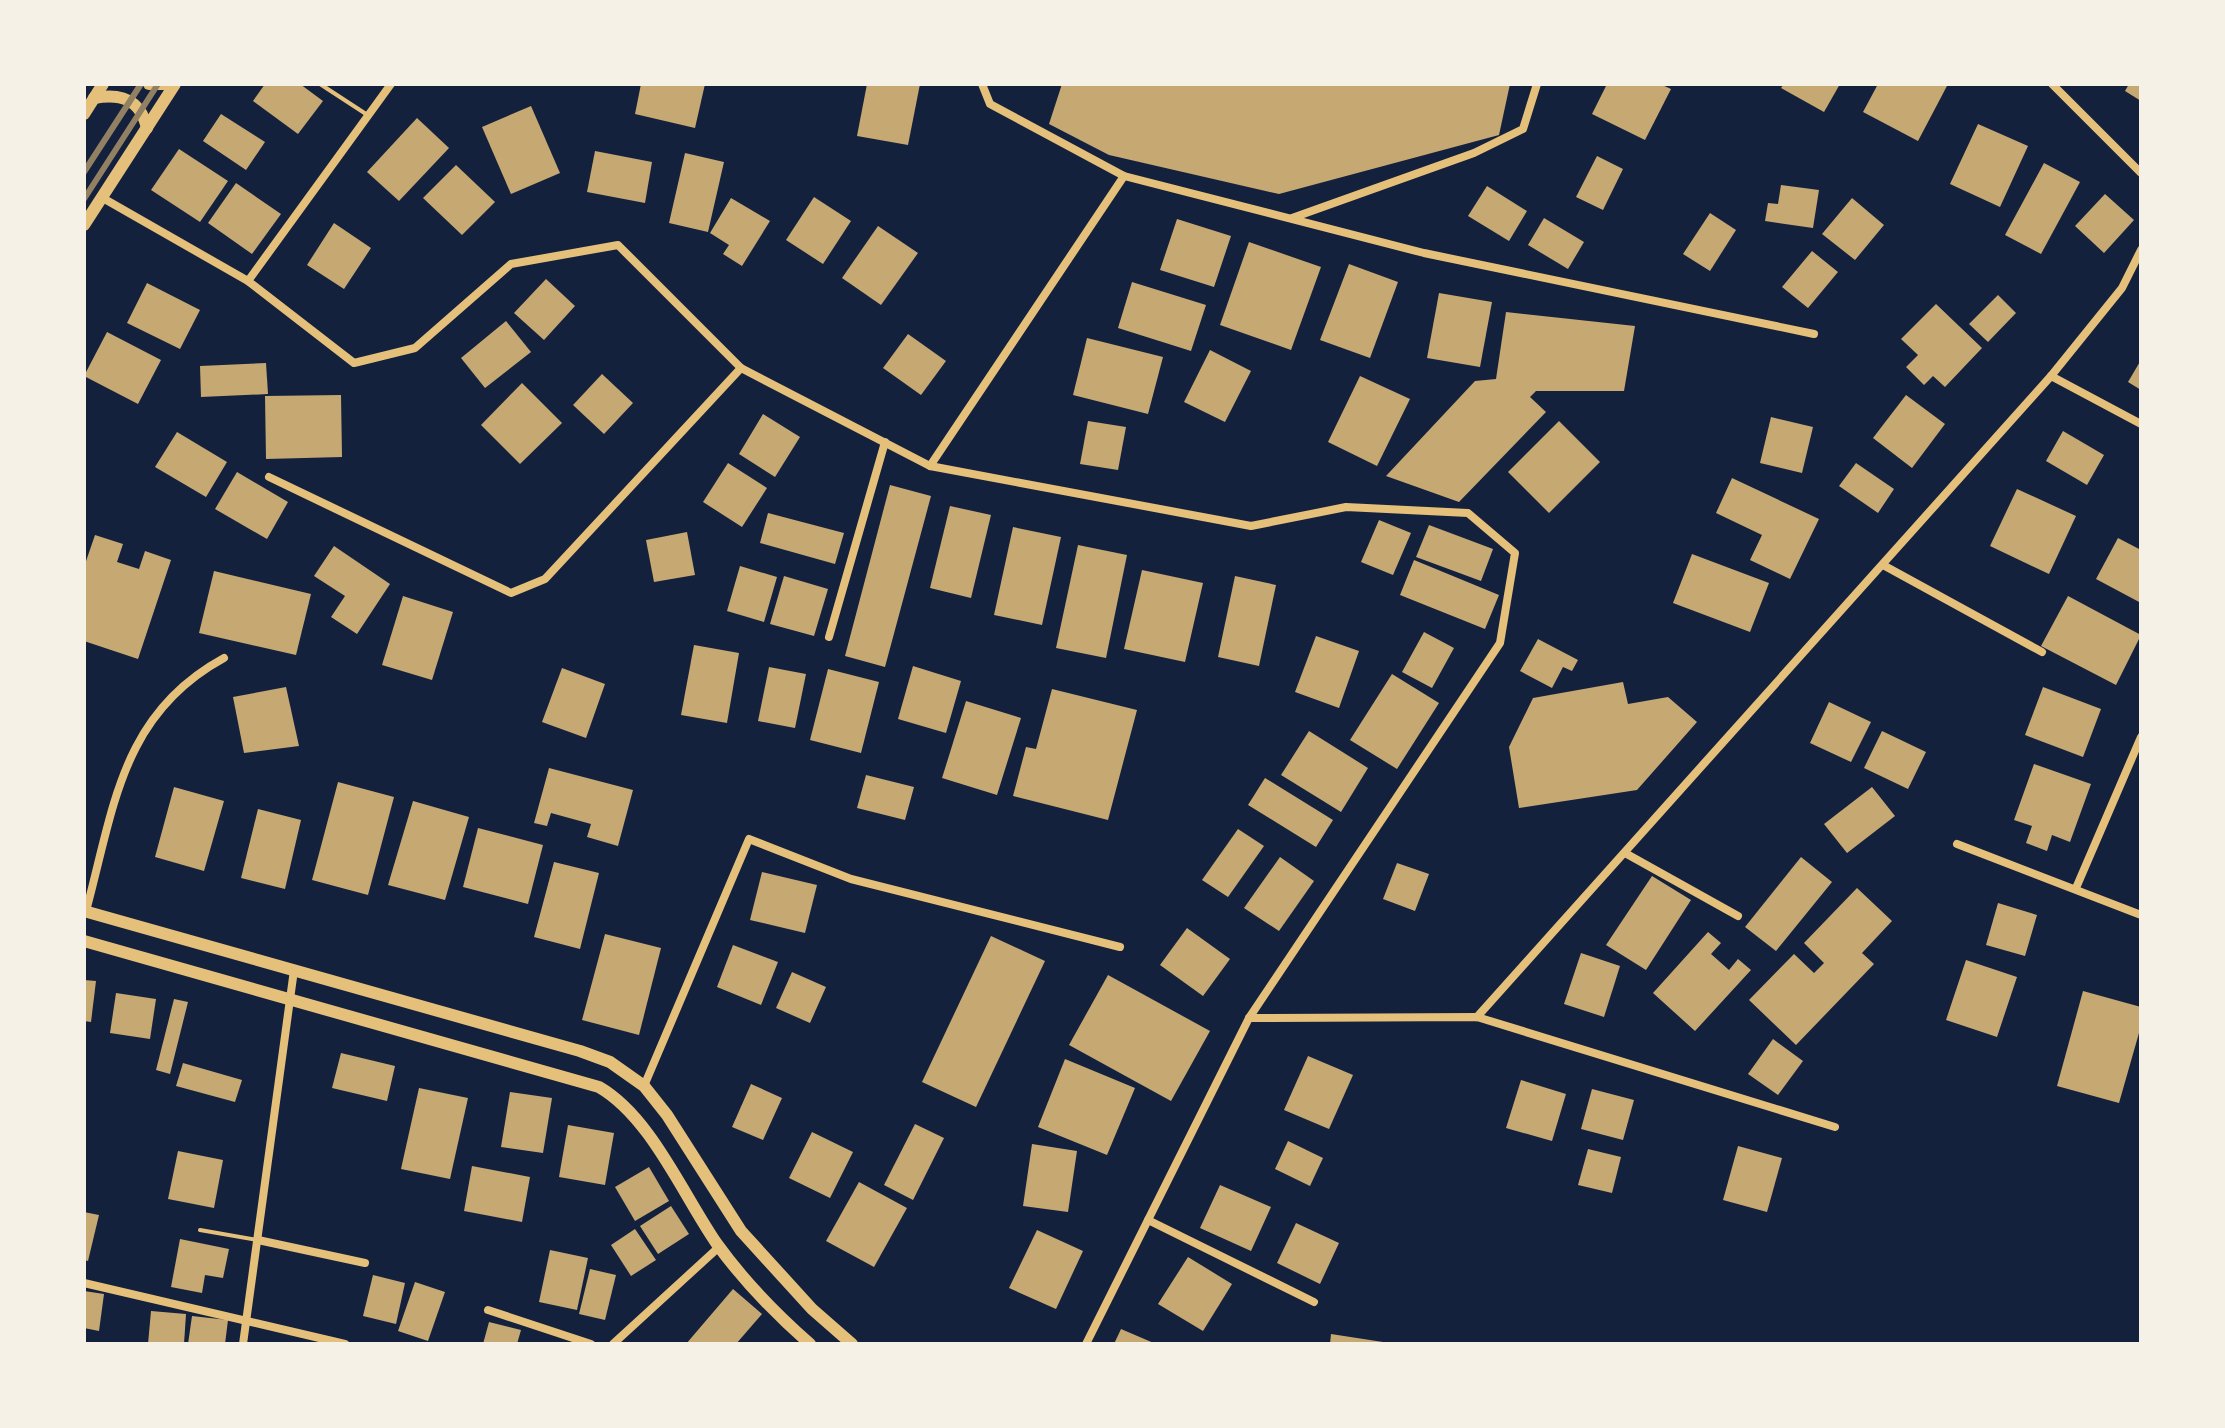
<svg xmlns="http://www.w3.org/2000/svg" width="2225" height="1428" font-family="Merriweather,serif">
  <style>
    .building { fill: #c6a872 }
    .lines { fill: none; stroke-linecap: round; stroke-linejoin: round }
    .service { stroke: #e5c07b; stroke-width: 4 }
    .minor { stroke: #e5c07b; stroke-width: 8 }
    .secondary { stroke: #e5c07b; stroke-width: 12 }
    .rail { stroke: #918062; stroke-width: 6 }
  </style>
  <rect width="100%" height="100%" fill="#14213d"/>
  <g class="building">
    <polygon points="265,84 300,84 323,101 298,134 253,101"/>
    <polygon points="641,84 705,84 695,128 635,114"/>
    <polygon points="867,84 920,84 908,145 857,136"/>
    <polygon points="1062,84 1510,84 1499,135 1279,194 1109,155 1049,124"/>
    <polygon points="1607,84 1660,84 1671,89 1645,140 1592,114"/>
    <polygon points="1784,84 1840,84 1824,112 1781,88"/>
    <polygon points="1878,84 1948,84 1918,141 1863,112"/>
    <polygon points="2129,84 2141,84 2141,101 2125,91"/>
    <polygon points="531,106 560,173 511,194 482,127"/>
    <polygon points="221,114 265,142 246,170 203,141"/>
    <polygon points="417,118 449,148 399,201 367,172"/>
    <polygon points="1978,124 2028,146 2000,207 1950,184"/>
    <polygon points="179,149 228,181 200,222 151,190"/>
    <polygon points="595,151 652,162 645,203 587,192"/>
    <polygon points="685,153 724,162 708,232 669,223"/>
    <polygon points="1597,156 1623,169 1603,210 1576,197"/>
    <polygon points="2044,163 2080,182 2041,254 2005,235"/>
    <polygon points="456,165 495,202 462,235 423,198"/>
    <polygon points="236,183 281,214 252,254 208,223"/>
    <polygon points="1781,185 1819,190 1813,228 1765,221 1768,203 1778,204"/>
    <polygon points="1487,186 1527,211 1509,241 1468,216"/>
    <polygon points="2105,194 2134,220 2104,253 2075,226"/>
    <polygon points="814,197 851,221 823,264 786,240"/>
    <polygon points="731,198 770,221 742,266 723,254 729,245 710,233"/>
    <polygon points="1852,198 1884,225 1855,260 1822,234"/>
    <polygon points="1710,213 1736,230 1710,271 1683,254"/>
    <polygon points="1544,218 1584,242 1568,269 1528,245"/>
    <polygon points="1177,219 1231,236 1214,287 1160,270"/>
    <polygon points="334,223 371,248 344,289 307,265"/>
    <polygon points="878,226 918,253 881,305 842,278"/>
    <polygon points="1249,242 1321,267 1291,350 1220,325"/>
    <polygon points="1812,251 1838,272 1808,308 1782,287"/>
    <polygon points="1349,264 1398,282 1370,358 1320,340"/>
    <polygon points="546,279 575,306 544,340 514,313"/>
    <polygon points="1132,282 1206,305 1191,351 1118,328"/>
    <polygon points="147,283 200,310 180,349 127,323"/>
    <polygon points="1439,293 1492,302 1480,367 1427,358"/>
    <polygon points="1998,295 2016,313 1988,342 1969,324"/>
    <polygon points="1936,304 1982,348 1945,387 1933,376 1924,385 1906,367 1918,355 1901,339"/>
    <polygon points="1506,312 1635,326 1624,391 1536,391 1530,397 1546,412 1459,502 1386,476 1475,381 1496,379"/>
    <polygon points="506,321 531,352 485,388 461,358"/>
    <polygon points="107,332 161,360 138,404 84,376"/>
    <polygon points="908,334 946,361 921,395 883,368"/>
    <polygon points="1087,338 1163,357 1148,414 1073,395"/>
    <polygon points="1210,350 1251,371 1225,422 1184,402"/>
    <polygon points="2141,360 2141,390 2128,382"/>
    <polygon points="266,363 268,394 201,397 200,366"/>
    <polygon points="602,374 633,403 604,434 573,405"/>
    <polygon points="1360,376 1410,399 1377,466 1328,442"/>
    <polygon points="522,383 562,423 520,464 481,425"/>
    <polygon points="341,395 342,457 266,459 265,396"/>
    <polygon points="1906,395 1945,424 1912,468 1873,438"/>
    <polygon points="763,414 800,437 775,477 739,454"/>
    <polygon points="1771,417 1813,427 1802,473 1760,463"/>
    <polygon points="1088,421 1126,427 1118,470 1080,464"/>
    <polygon points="1559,421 1600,462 1549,513 1508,472"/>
    <polygon points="2063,431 2104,455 2087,485 2046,461"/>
    <polygon points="177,432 227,462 206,497 155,467"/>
    <polygon points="728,463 767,488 742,527 703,502"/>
    <polygon points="1856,463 1894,489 1878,513 1839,486"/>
    <polygon points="237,472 288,502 267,539 215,509"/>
    <polygon points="1732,478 1819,519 1790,579 1750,560 1762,535 1716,513"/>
    <polygon points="890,485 931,496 885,667 845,656"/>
    <polygon points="2017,489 2076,516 2049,574 1990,546"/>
    <polygon points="950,506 991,515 971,598 930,588"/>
    <polygon points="768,513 844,533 835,564 760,543"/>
    <polygon points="1379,520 1411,533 1393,575 1361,562"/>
    <polygon points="1429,525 1493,549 1481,581 1416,557"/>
    <polygon points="1013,527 1061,537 1042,625 994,615"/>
    <polygon points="687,532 695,575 654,582 646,540"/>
    <polygon points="95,535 123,544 117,562 139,569 145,551 171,560 138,659 84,641 84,567"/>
    <polygon points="2118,538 2141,550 2141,603 2096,579"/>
    <polygon points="1078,545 1127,555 1106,658 1056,648"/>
    <polygon points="334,546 390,584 357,634 331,617 345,596 314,576"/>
    <polygon points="1692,554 1769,583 1750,632 1673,603"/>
    <polygon points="1414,560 1499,595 1485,629 1400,595"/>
    <polygon points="740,566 777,577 764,622 727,611"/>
    <polygon points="1142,570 1203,583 1185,662 1124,649"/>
    <polygon points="214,571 311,594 296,655 199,633"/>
    <polygon points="784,576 828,589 814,636 770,624"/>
    <polygon points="1235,576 1276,585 1259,666 1218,657"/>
    <polygon points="403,596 453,612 432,680 382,665"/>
    <polygon points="2068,596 2141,635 2116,685 2041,646"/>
    <polygon points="1424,632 1454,648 1432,688 1402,672"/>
    <polygon points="1316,636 1359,651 1339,708 1295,692"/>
    <polygon points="1538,639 1578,660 1572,671 1563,667 1552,688 1520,671"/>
    <polygon points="694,645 739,653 727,723 681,715"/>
    <polygon points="913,666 961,681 946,733 898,719"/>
    <polygon points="769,667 806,674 795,728 758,721"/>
    <polygon points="562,668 605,684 586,738 542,722"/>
    <polygon points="828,669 879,682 861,753 810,740"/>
    <polygon points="1392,674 1439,703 1397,769 1350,740"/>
    <polygon points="1623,682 1628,704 1668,697 1697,722 1637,790 1519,808 1509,747 1533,698"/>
    <polygon points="286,687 299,746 244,753 233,697"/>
    <polygon points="2043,687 2101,709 2083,757 2025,735"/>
    <polygon points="1052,689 1137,710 1108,820 1013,796 1026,747 1036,749"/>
    <polygon points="966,701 1021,718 997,795 942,778"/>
    <polygon points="1829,702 1871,722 1851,762 1810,743"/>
    <polygon points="1309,731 1368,768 1341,812 1281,775"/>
    <polygon points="1882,731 1926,752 1908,789 1864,768"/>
    <polygon points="2034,764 2091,784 2070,842 2052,835 2047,851 2026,843 2032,826 2014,820"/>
    <polygon points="549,768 633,790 618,846 587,837 591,824 551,813 547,826 534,823"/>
    <polygon points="866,775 914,787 905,820 857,808"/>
    <polygon points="1265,778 1333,820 1316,847 1248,805"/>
    <polygon points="338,782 394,797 368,895 312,880"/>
    <polygon points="174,787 224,801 204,871 155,857"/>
    <polygon points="1872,787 1895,816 1847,853 1824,824"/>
    <polygon points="413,801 469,817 445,900 388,885"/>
    <polygon points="258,809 301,820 285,889 241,878"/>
    <polygon points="478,828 543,845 528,904 463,887"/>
    <polygon points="1238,829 1264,846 1228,897 1202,880"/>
    <polygon points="1280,857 1314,881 1279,931 1244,908"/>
    <polygon points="1801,857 1832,882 1776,951 1745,927"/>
    <polygon points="554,862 599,873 580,949 534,937"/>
    <polygon points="1397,863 1429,874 1415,911 1383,899"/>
    <polygon points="762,872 817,885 805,933 750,920"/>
    <polygon points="1652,876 1691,900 1646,970 1606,945"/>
    <polygon points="1857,888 1892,921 1862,953 1874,964 1796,1045 1749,1000 1794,954 1814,973 1824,963 1804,943"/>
    <polygon points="1998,903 2037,915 2025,956 1986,945"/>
    <polygon points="1187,928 1230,959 1203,996 1160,965"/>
    <polygon points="1708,932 1721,943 1711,954 1729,970 1738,959 1751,970 1695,1031 1653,993"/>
    <polygon points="605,934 661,948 639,1035 582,1020"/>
    <polygon points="991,936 1045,961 976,1107 922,1082"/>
    <polygon points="733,945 778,962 761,1005 717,987"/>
    <polygon points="1581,953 1620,966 1604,1017 1564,1004"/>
    <polygon points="1966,960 2017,977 1997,1037 1946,1020"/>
    <polygon points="792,972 826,987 810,1023 776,1008"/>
    <polygon points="1108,975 1210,1031 1171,1101 1069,1045"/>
    <polygon points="84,980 96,981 91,1022 84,1021"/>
    <polygon points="2083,991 2141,1007 2141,1026 2119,1103 2057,1086"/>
    <polygon points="116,993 156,999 150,1039 110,1033"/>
    <polygon points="174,999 188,1002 170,1074 156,1070"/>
    <polygon points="1773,1039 1803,1061 1778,1095 1748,1074"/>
    <polygon points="341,1053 395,1066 387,1101 332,1088"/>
    <polygon points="1308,1056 1353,1075 1329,1129 1284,1110"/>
    <polygon points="1065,1059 1135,1088 1107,1155 1038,1127"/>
    <polygon points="183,1063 242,1080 235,1102 176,1086"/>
    <polygon points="1521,1080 1566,1094 1552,1141 1506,1128"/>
    <polygon points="751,1084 782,1098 763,1140 732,1127"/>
    <polygon points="419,1088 468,1098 450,1179 401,1169"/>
    <polygon points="1592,1089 1634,1100 1623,1140 1581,1129"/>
    <polygon points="510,1092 552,1098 543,1153 501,1147"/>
    <polygon points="915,1124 944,1138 913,1200 884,1185"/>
    <polygon points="568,1125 614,1133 605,1185 559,1177"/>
    <polygon points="812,1132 853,1152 830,1198 789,1178"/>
    <polygon points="1288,1141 1323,1158 1310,1186 1275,1169"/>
    <polygon points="1032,1144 1077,1151 1068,1212 1023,1206"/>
    <polygon points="1738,1146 1782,1158 1767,1212 1723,1200"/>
    <polygon points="1588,1149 1621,1157 1612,1193 1578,1185"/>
    <polygon points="178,1151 223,1160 214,1208 168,1199"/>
    <polygon points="472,1166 530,1177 522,1222 464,1211"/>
    <polygon points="649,1167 669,1201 635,1221 615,1187"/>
    <polygon points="859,1182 907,1208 874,1267 826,1241"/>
    <polygon points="1220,1185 1271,1207 1251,1251 1200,1228"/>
    <polygon points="671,1206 689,1234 658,1254 640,1226"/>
    <polygon points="84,1212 99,1215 88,1261 84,1260"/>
    <polygon points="1296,1223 1339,1243 1320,1284 1277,1263"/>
    <polygon points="635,1229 656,1260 631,1276 611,1245"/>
    <polygon points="1037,1230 1083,1251 1056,1309 1009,1288"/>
    <polygon points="180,1239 229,1249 223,1278 205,1275 202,1293 171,1287"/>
    <polygon points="550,1250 588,1258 577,1310 539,1302"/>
    <polygon points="1188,1257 1232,1284 1203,1331 1158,1304"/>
    <polygon points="590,1269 616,1275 605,1320 579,1314"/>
    <polygon points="373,1275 405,1283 396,1324 363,1316"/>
    <polygon points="415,1282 445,1292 428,1341 398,1331"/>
    <polygon points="733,1289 762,1314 736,1344 686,1344"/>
    <polygon points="84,1291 104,1294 99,1331 84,1328"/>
    <polygon points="151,1311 186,1314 184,1344 148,1344"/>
    <polygon points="192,1316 228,1320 225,1344 188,1344"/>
    <polygon points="489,1322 521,1330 517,1344 483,1344"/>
    <polygon points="1121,1329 1156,1344 1114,1344"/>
    <polygon points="1331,1334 1383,1342 1383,1344 1330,1344"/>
  </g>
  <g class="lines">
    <g class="service">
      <polyline points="320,84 366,114"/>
      <polyline points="200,1230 257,1240"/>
    </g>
    <g class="minor">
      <polyline points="982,84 990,104 1124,176 1424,253 1814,334"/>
      <polyline points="2052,84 2141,173"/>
      <polyline points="101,197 248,281 354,363 415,348 511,264 618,245 741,368 930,466 1251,526 1346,507 1468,513 1515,553 1500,643 1249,1018 1086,1344"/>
      <polyline points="1292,218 1474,153 1523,129 1537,84"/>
      <polyline points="248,281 391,84"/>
      <polyline points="2051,376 2141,424"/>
      <polyline points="930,466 1124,176"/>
      <polyline points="269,477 511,593 545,579 741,368"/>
      <polyline points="1883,565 2042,652"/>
      <polyline points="829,637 885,442"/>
      <polyline points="1957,844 2141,915"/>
      <polyline points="1625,853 1738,916"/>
      <polyline points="2076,888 2141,737"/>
      <path d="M86,911C114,808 121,714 224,658"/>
      <polyline points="1477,1017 2051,376 2122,288 2141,250"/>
      <polyline points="1249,1018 1477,1017 1835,1127"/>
      <polyline points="644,1086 749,839 851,879 1120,947"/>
      <polyline points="1148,1220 1314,1302"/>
      <polyline points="258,1240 365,1263"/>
      <polyline points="84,1283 345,1344"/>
      <polyline points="488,1310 591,1344"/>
      <polyline points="243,1344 294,970"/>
      <polyline points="613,1344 719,1247"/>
    </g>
    <g class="secondary">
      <polyline points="149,84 164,84"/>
      <path d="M94,98C121,93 140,99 147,128"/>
      <polyline points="84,114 103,84"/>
      <polyline points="84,225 175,84"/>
      <polyline points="84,911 580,1051 610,1062 644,1086 667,1115 741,1231 812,1309 852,1344"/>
      <path d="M84,941L599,1087C651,1117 683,1195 717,1244C743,1280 777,1315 810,1344"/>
    </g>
    <g class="rail">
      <polyline points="84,172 141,84"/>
      <polyline points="84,199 158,84"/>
    </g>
  </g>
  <rect width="2225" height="1428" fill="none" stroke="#f6f1e7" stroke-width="172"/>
</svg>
